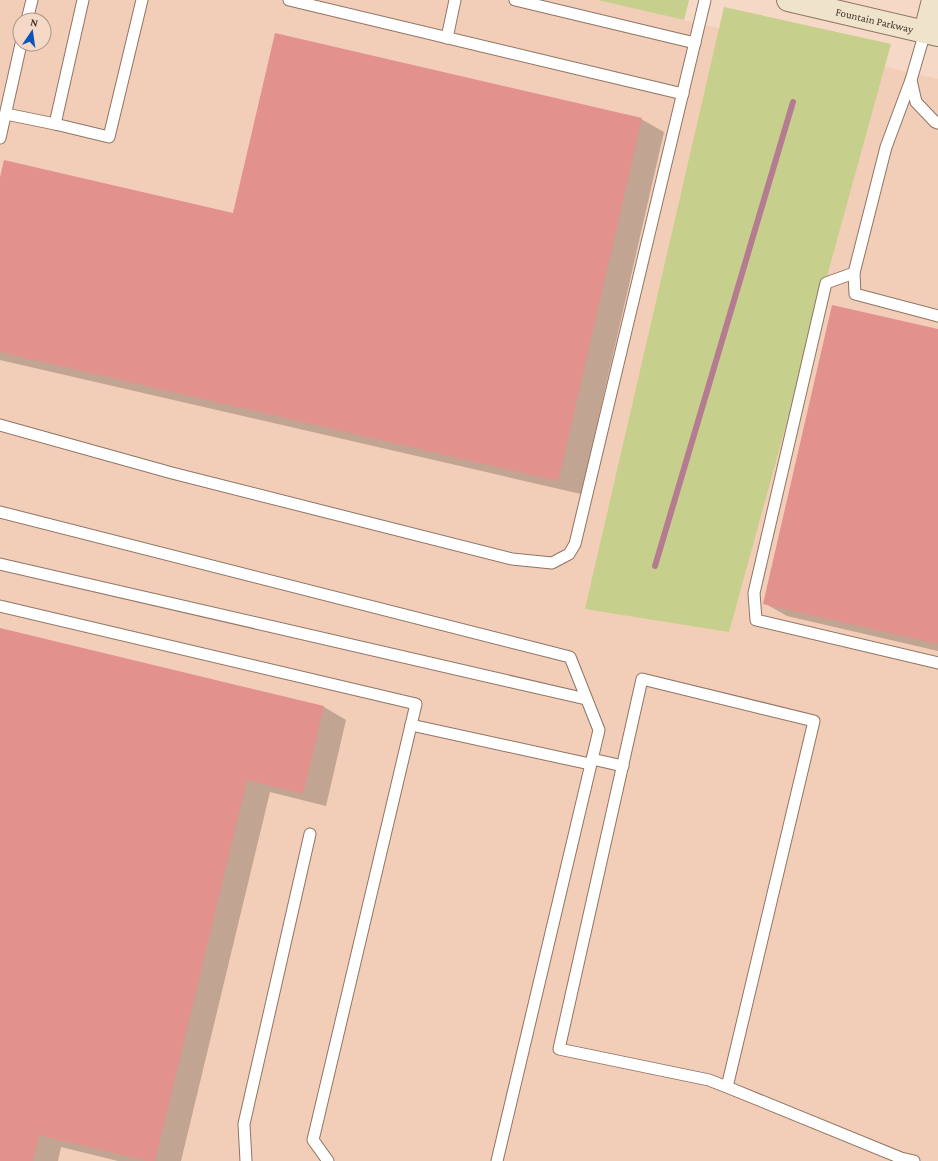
<svg xmlns="http://www.w3.org/2000/svg" width="938" height="1161" font-family="'Crimson Pro',serif">
  <style>
    .built { fill: #f2cdb7; fill-rule: evenodd }
    .green { fill: #c6d08c }
    .shadow { fill: #0003 }
    .lines { fill: none; stroke-linecap: round; stroke-linejoin: round }
    .stream { stroke: #b57b90; stroke-width: 6 }
    .building { fill: #e2918d }
    .lane-casing { stroke: #8f7564; stroke-width: 13 }
    .secondary-casing { stroke: #8f7564; stroke-width: 24 }
    .lane { stroke: #fff; stroke-width: 11 }
    .secondary { stroke: #efe3cb; stroke-width: 22 }
    .labels { text-anchor: middle; dominant-baseline: central; stroke-width: 3; stroke-linejoin: round; paint-order: stroke }
    .street-label { font-size: 11px; fill: #40342d; stroke: #f5d8c6 }
  </style>
  <rect width="100%" height="100%" fill="#f5d8c6"/>
  <path class="built" d="M0,0H597L938,79V1161H0ZM20,20H44V44H20Z"/>
  <g class="green">
    <polygon points="597,0 689,0 684,20"/>
    <polygon points="724,7 891,44 729,632 585,609"/>
  </g>
  <g class="shadow">
    <polygon points="641,119 664,132 581,494 0,360 0,182 234,214"/>
    <polygon points="938,330 938,651 787,616 764,603"/>
    <polygon points="0,629 324,707 346,720 326,806 270,792 181,1161 118,1161 61,1147 58,1161 0,1161"/>
  </g>
  <g class="lines">
    <polyline class="stream" points="655,566 793,102"/>
  </g>
  <g class="building">
    <polygon points="275,33 642,118 558,481 0,352 0,177 4,160 233,213"/>
    <polygon points="832,305 938,329 938,644 763,604"/>
    <polygon points="0,628 324,706 303,794 247,780 155,1161 147,1161 39,1135 33,1161 0,1161"/>
  </g>
  <g class="lines">
    <g class="lane-casing">
      <g id="lane">
        <polyline points="83,0 55,124 109,137 142,0"/>
        <polyline points="289,0 683,94"/>
        <polyline points="515,0 695,43"/>
        <polyline points="27,20 32,0"/>
        <polyline points="925,32 911,80 916,102 935,122 938,123"/>
        <polyline points="447,38 455,0"/>
        <polyline points="911,80 886,147 854,273 855,294 938,316"/>
        <polyline points="6,114 55,124"/>
        <polyline points="0,138 21,44"/>
        <polyline points="854,273 826,283 754,593 756,620 938,663"/>
        <polyline points="0,425 172,473 512,559 552,563 569,554 575,544 705,0"/>
        <polyline points="0,512 570,657 599,730 497,1161"/>
        <polyline points="0,564 586,699"/>
        <polyline points="0,606 416,704 313,1140 328,1161"/>
        <polyline points="411,725 590,764"/>
        <polyline points="592,759 623,766"/>
        <polyline points="727,1087 814,721 642,679 559,1049 709,1080 727,1087 901,1158 914,1161"/>
        <polyline points="246,1161 244,1124 310,834"/>
      </g>
    </g>
    <g class="secondary-casing">
      <g id="secondary">
        <path id="s1" d="M788,0L938,35"/>
        <polyline points="925,32 933,0"/>
      </g>
    </g>
    <use href="#lane" class="lane"/>
    <use href="#secondary" class="secondary"/>
  </g>
  <g class="labels">
    <g class="street-label">
      <text stroke="none"><textPath href="#s1" startOffset="89">Fountain Parkway</textPath></text>
    </g>
  </g>
  <g transform="translate(32 32) rotate(13)"><circle r="19" fill="#f5d8c6" stroke="#ad9689"/>
  <path d="M0-3L7 15L0 10L-7 15Z" fill="#0d53bd"/>
  <text y="-6" font-size="11" font-weight="bold" text-anchor="middle" fill="#40342d">N</text>
  </g>
</svg>
